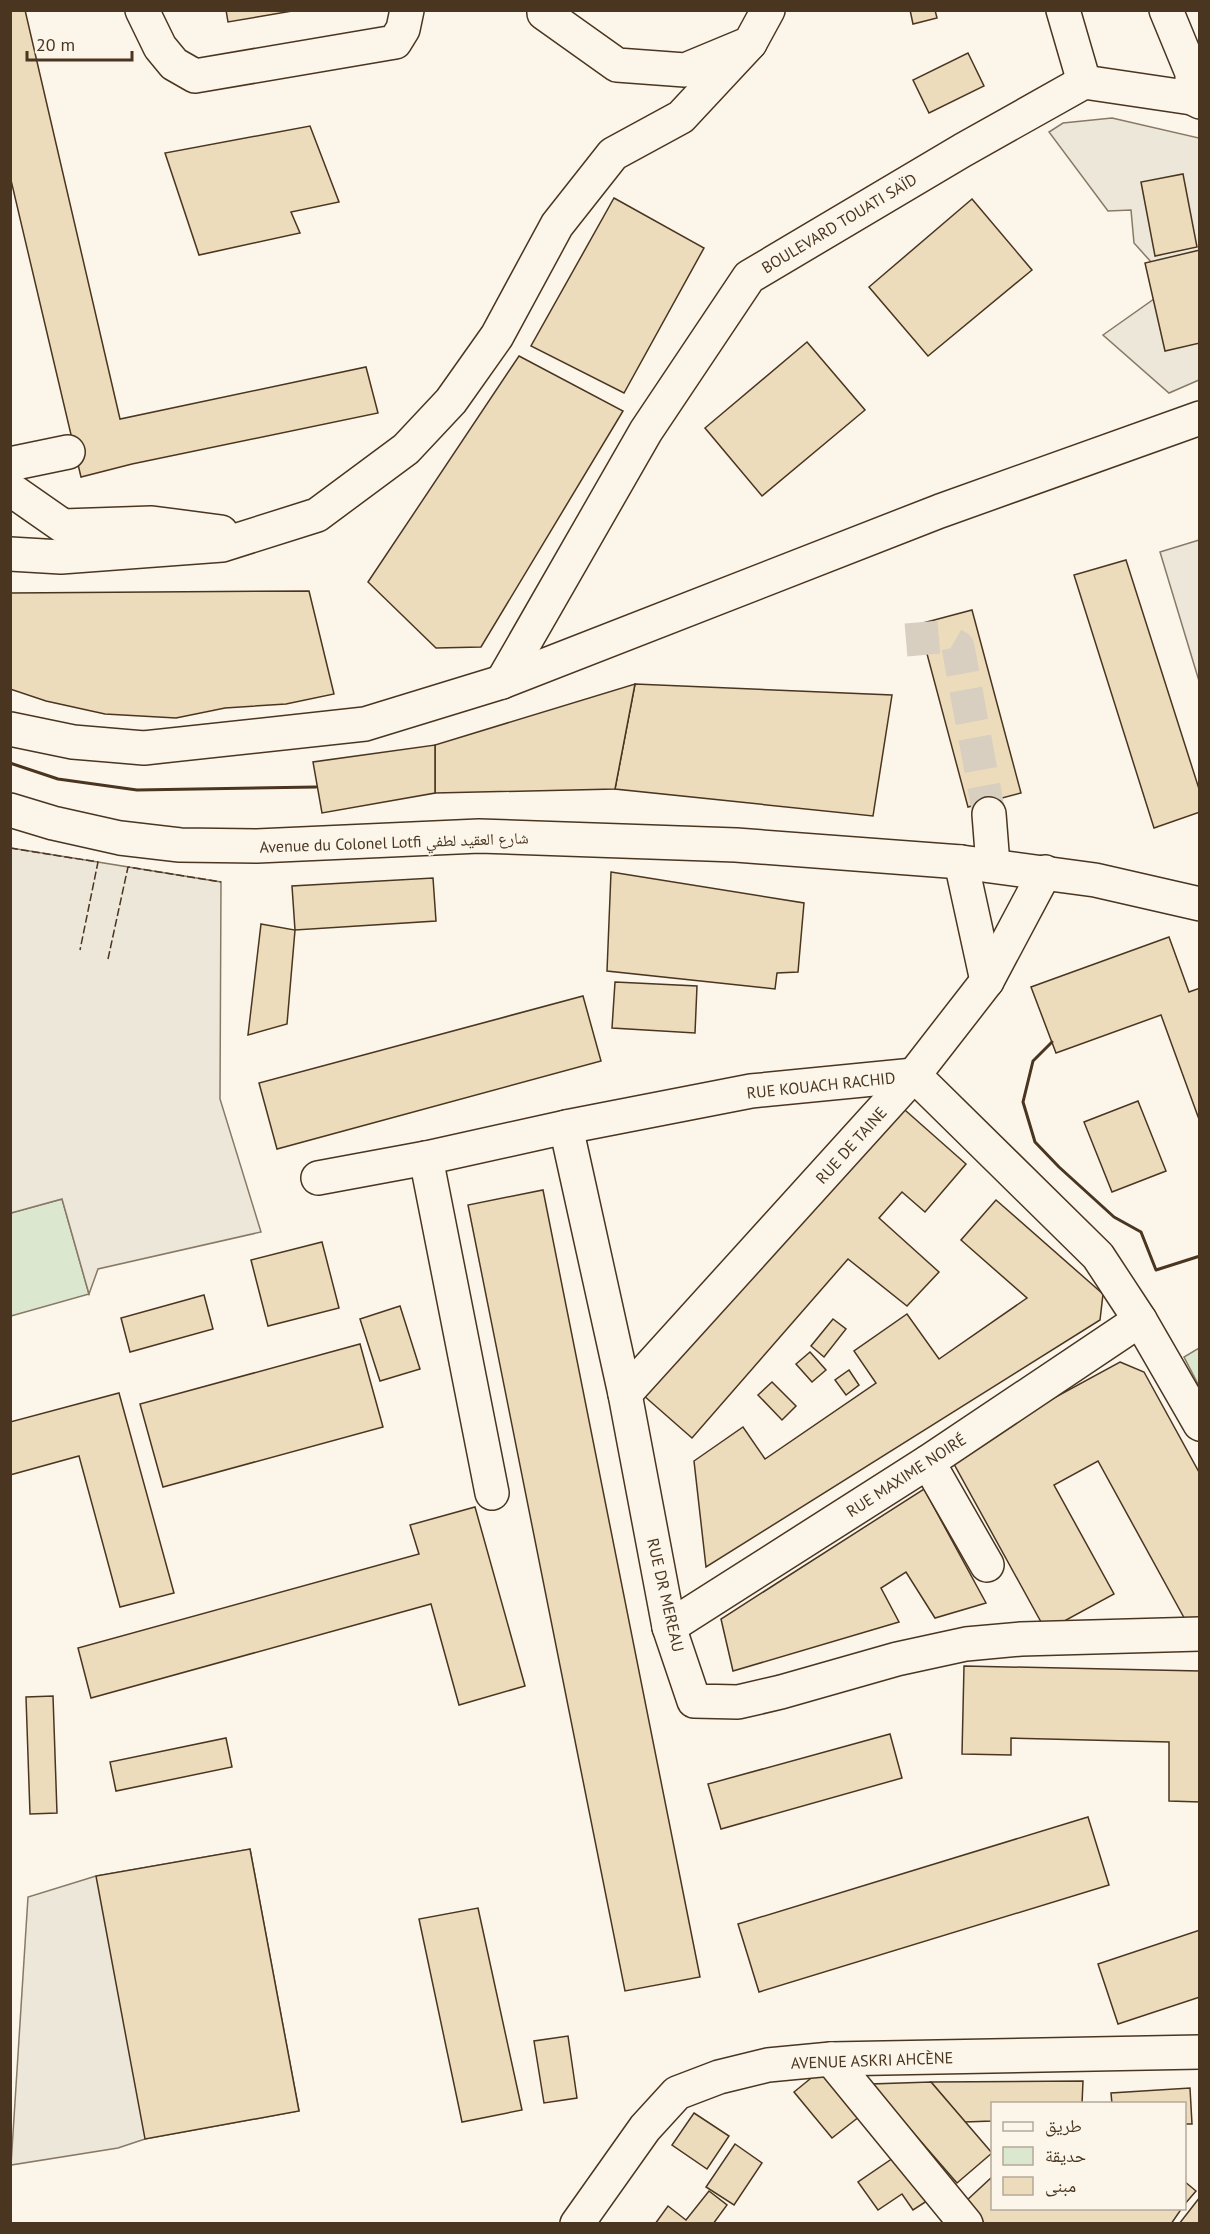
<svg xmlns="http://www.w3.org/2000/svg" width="1210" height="2234" font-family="'PT Sans','Noto Naskh Arabic',sans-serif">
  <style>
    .green { fill: #dce7d0; stroke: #887966; stroke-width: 1.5 }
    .parking { fill: #ede7d9; stroke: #887966; stroke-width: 1.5 }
    .building { fill: #ecdcbc; stroke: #4a3520; stroke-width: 1.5 }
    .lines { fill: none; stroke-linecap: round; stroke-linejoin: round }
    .minor-tunnel { stroke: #d8cfc1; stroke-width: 33; stroke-dasharray: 33 16; stroke-linecap: butt }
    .minor-casing { stroke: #4a3520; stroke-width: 36 }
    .major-casing { stroke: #4a3520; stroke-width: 36 }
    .minor { stroke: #fbf6e9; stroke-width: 33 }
    .major { stroke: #fbf6e9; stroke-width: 33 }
    .fence { stroke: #4a3520; stroke-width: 1.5; stroke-dasharray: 8 3; stroke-linecap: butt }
    .wall { stroke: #4a3520; stroke-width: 3 }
    .labels { text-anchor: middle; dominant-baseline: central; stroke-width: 4.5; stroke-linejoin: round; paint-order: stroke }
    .street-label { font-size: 16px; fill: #4a3520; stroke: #fbf6e9 }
  </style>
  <rect width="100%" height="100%" fill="#fbf6e9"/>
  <g class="green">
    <polygon points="62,1199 89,1294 11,1316 11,1213"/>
    <polygon points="1199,1348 1199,1386 1184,1357"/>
  </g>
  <g class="parking">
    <polygon points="1112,118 1199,138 1199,380 1169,393 1103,335 1168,289 1152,263 1134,243 1131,210 1108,211 1049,132 1063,123"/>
    <polygon points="1199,540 1200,540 1199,681 1160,552"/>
    <polygon points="11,848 221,882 220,1099 261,1232 98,1269 89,1294 62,1199 11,1213"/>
    <polygon points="250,1849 299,2111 145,2139 118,2148 11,2165 28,1897 96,1876"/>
  </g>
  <g class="building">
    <polygon points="10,10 25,10 120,419 366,367 378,413 132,464 81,477 10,176"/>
    <polygon points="226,10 298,10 228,22"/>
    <polygon points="910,10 935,10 937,18 913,24"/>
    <polygon points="968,53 984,86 929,113 913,80"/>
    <polygon points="310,126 339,202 291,212 300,233 199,255 165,153"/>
    <polygon points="1183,174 1197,247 1155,256 1141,182"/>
    <polygon points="614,198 704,248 624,393 531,346"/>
    <polygon points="972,199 1032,270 928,356 869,287"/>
    <polygon points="1200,250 1200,343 1165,351 1145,263"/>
    <polygon points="807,342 865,410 762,496 705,428"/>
    <polygon points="519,356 623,411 481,647 436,648 368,582"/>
    <polygon points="1126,560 1200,792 1200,812 1154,828 1074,575"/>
    <polygon points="309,591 334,694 286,704 225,708 176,718 105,714 46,701 10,689 10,593"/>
    <polygon points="972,610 1021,793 968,807 919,624"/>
    <polygon points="635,684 892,695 873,816 615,789"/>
    <polygon points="635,684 615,789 435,793 435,745"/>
    <polygon points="435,745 435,793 322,813 313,762"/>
    <polygon points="611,872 804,903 798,972 777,973 775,989 607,971"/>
    <polygon points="433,878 436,921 295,930 292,886"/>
    <polygon points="261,924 295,930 287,1024 248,1035"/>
    <polygon points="1169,937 1189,992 1200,988 1200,1122 1161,1015 1056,1053 1031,987"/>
    <polygon points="615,982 697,986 695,1033 612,1028"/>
    <polygon points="583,996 601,1061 277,1149 259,1083"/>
    <polygon points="1138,1101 1166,1171 1112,1192 1084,1122"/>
    <polygon points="897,1103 966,1164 925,1212 902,1192 879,1218 939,1272 907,1306 848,1259 692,1438 643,1395"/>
    <polygon points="543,1190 700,1977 625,1991 468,1205"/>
    <polygon points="996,1200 1103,1294 1100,1320 706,1567 694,1461 743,1427 765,1459 876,1383 854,1351 907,1314 939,1359 1027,1298 961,1240"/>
    <polygon points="322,1242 339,1308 268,1326 251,1260"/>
    <polygon points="204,1295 213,1329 130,1352 121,1318"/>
    <polygon points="400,1306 420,1369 380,1381 360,1319"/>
    <polygon points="833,1319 846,1329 824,1357 811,1346"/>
    <polygon points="360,1344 383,1427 163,1487 140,1404"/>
    <polygon points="810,1352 826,1370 812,1382 796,1364"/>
    <polygon points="1120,1362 1144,1372 1200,1474 1200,1630 1193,1634 1098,1461 1054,1485 1114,1594 1046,1631 949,1455"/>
    <polygon points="849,1370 859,1385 846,1395 835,1380"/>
    <polygon points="772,1382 796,1406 782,1420 758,1395"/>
    <polygon points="119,1393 174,1593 120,1607 79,1456 10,1475 10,1422"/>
    <polygon points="924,1489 986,1603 935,1618 906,1572 881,1588 899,1622 733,1671 721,1619"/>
    <polygon points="475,1507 525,1686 459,1705 431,1604 91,1698 78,1648 419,1554 410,1525"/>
    <polygon points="964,1666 1200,1671 1200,1802 1169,1801 1169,1742 1011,1738 1011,1755 962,1754"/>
    <polygon points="53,1696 57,1813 30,1814 26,1697"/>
    <polygon points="890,1734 902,1778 721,1829 708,1784"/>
    <polygon points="226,1738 232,1767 116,1791 110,1762"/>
    <polygon points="1088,1817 1109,1885 759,1992 738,1924"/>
    <polygon points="250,1849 299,2111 145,2139 96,1876"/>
    <polygon points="478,1908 522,2110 462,2122 419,1919"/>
    <polygon points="1200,1930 1200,1997 1118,2024 1098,1964"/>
    <polygon points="568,2036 577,2098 544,2103 534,2041"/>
    <polygon points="826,2066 864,2113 832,2138 794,2092"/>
    <polygon points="1083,2081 1082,2104 992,2104 992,2121 965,2122 931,2082"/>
    <polygon points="931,2082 992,2153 957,2183 871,2084"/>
    <polygon points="1190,2088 1192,2124 1184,2124 1184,2104 1112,2104 1111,2093"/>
    <polygon points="694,2113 729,2136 707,2169 672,2145"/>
    <polygon points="735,2144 762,2163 734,2205 706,2187"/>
    <polygon points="899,2154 930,2199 913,2210 902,2194 878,2210 858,2182"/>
    <polygon points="992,2177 992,2208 1182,2208 1171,2224 985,2224 966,2201"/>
    <polygon points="1184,2181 1196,2191 1184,2205"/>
    <polygon points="709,2191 727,2205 713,2224 655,2224 668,2206 686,2220"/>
    <polygon points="1200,2197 1200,2224 1179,2224"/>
  </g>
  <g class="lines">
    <polyline class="minor-tunnel" points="906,640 941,637 958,647 989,814"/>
    <g class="minor-casing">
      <g id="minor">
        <polyline points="142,10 160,47 174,64 195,76 395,42 403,29 407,10"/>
        <polyline points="544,10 544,13 617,65 685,70 750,43 768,10"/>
        <polyline points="1063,10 1084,82"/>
        <polyline points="1166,10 1192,73 1192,98"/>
        <polyline points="10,464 68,452"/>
        <polyline points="10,489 63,526 152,523 221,532"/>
        <polyline points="10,554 61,557 222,545 317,515 406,449 451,401 497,336 557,225 613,154 681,117 750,43"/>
        <polyline points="502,682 646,431 749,277 963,150 1084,82 1192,98 1200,102"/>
        <polyline points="989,814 993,865"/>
        <polyline points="961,862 987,981"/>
        <polyline points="566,1127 625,1394 669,1627 694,1701 738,1702 781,1692 897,1659 966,1644 1021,1639 1200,1634"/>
        <polyline points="426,1158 492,1493"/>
        <polyline points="318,1178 426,1158 566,1127 751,1091 914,1075 1098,1256 1140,1320 1200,1424"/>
        <polyline points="625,1394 914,1075 987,981 1045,872"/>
        <polyline points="928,1462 987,1565"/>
        <polyline points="669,1627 928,1462 1140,1320"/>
        <polyline points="831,2059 966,2224"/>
        <polyline points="577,2224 645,2128 677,2093 719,2077 768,2065 831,2059 1200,2052"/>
      </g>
    </g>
    <g class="major-casing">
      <g id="major">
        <polyline points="10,729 73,742 144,748 365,724 502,682 940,511 1200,418"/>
        <polyline points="10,810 53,823 120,838 180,845 257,846 479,836 736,845 961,862 1095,880 1200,904"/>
      </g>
    </g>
    <use href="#minor" class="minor"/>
    <use href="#major" class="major"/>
    <g class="fence">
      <polyline points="10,848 98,862 80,950"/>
      <polyline points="108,959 128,867 221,882"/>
    </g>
    <g class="wall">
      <polyline points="10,763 58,779 137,790 316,787"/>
      <polyline points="1052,1042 1033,1061 1023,1102 1035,1142 1059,1167 1114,1217 1141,1232 1156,1270 1200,1256"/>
    </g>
  </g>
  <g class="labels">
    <g class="street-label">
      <text transform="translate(839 223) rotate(-31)">BOULEVARD TOUATI SAÏD</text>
      <text transform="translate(394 842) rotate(-2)">Avenue du Colonel Lotfi شارع العقيد لطفي</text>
      <text transform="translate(821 1085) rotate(-6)">RUE KOUACH RACHID</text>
      <text transform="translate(851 1145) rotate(-48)">RUE DE TAINE</text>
      <text transform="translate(906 1475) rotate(-33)">RUE MAXIME NOIRÉ</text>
      <text transform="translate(666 1595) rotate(77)">RUE DR MEREAU</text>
      <text transform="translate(872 2060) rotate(-2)">AVENUE ASKRI AHCÈNE</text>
    </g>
  </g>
  <rect width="1210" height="2234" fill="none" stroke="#4a3520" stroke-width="24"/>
  <rect x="991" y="2102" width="195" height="108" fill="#fbf6e9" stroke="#b4a999" stroke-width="1.5"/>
  <rect x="1003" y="2122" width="30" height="9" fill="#fbf6e9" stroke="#b4a999" stroke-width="1.5"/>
  <text x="1045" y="2132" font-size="18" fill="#4a3520">طريق</text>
  <rect x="1003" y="2147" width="30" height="18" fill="#dce7d0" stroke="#b4a999" stroke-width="1.5"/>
  <text x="1045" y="2162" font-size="18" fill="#4a3520">حديقة</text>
  <rect x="1003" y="2177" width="30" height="18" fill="#ecdcbc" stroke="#b4a999" stroke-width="1.5"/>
  <text x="1045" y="2192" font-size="18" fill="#4a3520">مبنى</text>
  <path d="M27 51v9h105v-9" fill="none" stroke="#4a3520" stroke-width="3"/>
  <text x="36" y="51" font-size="18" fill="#4a3520" stroke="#fbf6e9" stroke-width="4.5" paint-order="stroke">20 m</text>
</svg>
